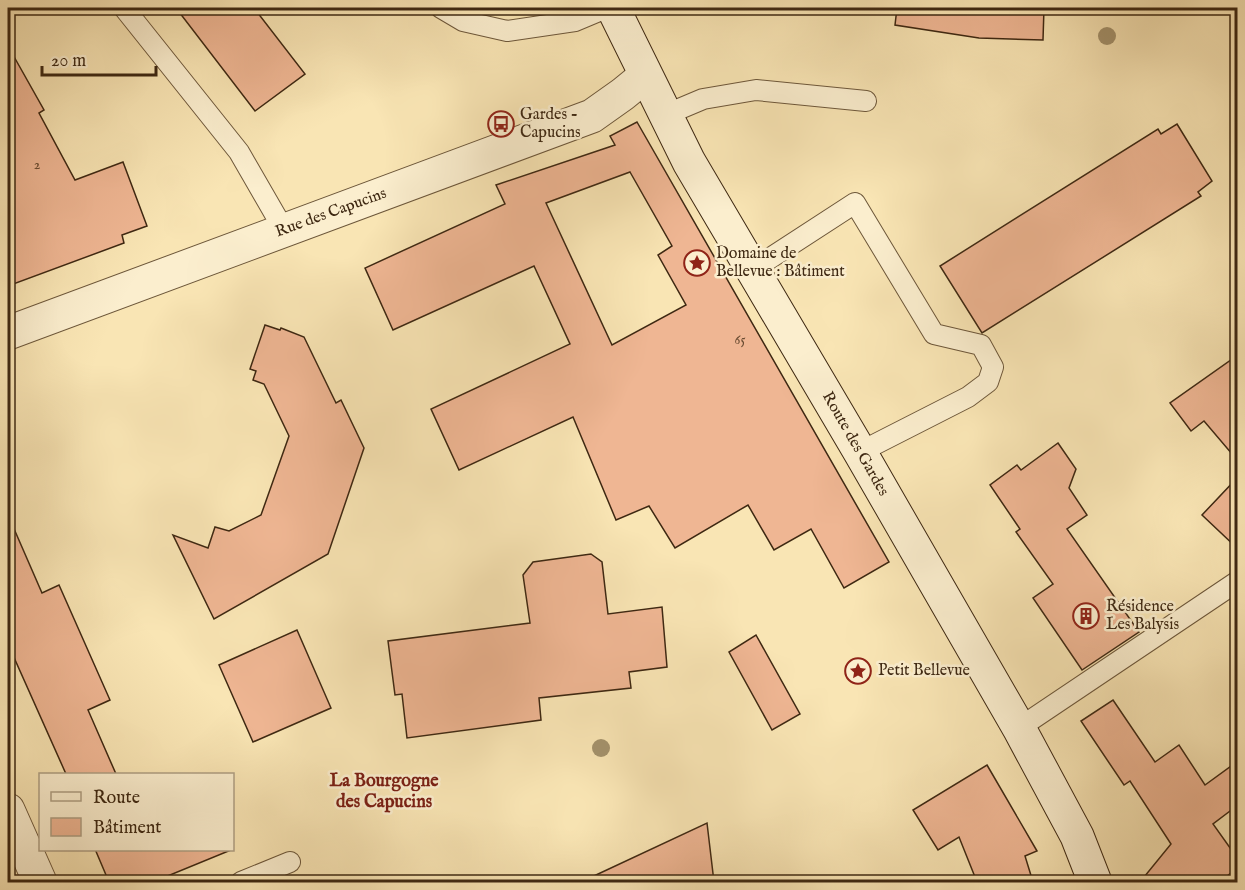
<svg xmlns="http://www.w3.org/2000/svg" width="1245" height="890" font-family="'IM FELL English',serif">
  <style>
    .building { fill: #efb693; stroke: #3e2812; stroke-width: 1.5; fill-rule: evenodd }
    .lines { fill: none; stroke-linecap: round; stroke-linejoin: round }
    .service-casing { stroke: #6d573a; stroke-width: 22 }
    .minor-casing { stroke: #6d573a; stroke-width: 35 }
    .secondary-casing { stroke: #3e2812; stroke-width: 35 }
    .service { stroke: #fbeece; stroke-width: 20 }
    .minor { stroke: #fbeece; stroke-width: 33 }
    .secondary { stroke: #fbeece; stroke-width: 33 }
    .tree { fill: #a4926c }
    .labels { text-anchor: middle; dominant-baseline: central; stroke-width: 5; stroke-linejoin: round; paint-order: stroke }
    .number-label { font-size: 14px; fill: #6a4c32 }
    .poi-label { font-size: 16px; fill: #3e2812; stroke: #fbeece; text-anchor: start }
    .street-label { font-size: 16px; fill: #3e2812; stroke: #fbeece }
    .neighbourhood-label { font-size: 18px; font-weight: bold; fill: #7a1f14; stroke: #fbeece }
  </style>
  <rect width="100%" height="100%" fill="#f9e5b4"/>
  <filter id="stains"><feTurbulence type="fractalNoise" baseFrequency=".00333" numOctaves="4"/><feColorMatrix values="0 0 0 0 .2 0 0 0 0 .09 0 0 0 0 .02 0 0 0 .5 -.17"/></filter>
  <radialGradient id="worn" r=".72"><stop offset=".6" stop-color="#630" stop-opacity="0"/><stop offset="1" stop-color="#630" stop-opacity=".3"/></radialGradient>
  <g class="building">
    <polygon points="176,8 254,8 305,74 255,111"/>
    <polygon points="897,8 1044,8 1043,40 979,38 895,25"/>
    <polygon points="8,46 44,110 39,113 75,180 123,162 147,226 122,235 124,243 8,286"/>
    <path d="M637,122L889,562L844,588L811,529L774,550L748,505L675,548L649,506L616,520L573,417L459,470L431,409L570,344L534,266L393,330L365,268L505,204L496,185L615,145L610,136ZM630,172L672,246L658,255L686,305L612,345L546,203Z"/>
    <polygon points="1177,124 1212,181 1198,192 1201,196 982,333 940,266 1158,129 1161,134"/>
    <polygon points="265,325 280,330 281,328 304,337 336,403 341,400 364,448 328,554 214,619 173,535 208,548 215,527 229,531 261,515 289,436 264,384 253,380 256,371 250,369"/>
    <polygon points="1238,355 1238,461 1204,421 1191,431 1170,403"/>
    <polygon points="1058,443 1076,469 1069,488 1087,515 1067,529 1139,632 1082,670 1033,598 1053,584 1016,532 1020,529 990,485 1017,465 1021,470"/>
    <polygon points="1238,477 1238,549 1202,515"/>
    <polygon points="8,515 42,593 59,585 110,700 88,710 116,774 66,774 8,644"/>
    <polygon points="591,554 602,562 608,614 662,607 667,667 629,672 631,688 539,698 541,720 407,738 402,694 395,695 388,641 530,623 523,575 533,562"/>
    <polygon points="297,630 331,708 253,742 219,665"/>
    <polygon points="756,635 800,714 772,730 729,652"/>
    <polygon points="1113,700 1155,762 1179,745 1205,785 1238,761 1238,805 1213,824 1238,859 1238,867 1220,882 1140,882 1171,844 1130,781 1124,785 1081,721"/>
    <polygon points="987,765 1037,851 1025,856 1033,882 977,882 959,837 938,850 913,810"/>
    <polygon points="707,823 714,882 581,882"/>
    <polygon points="95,849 231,849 231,850 153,882 109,882"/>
  </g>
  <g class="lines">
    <g class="service-casing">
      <g id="service">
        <polyline points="124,8 239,152 284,230"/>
        <polyline points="441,8 463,21 507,31 575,21 606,8"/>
        <polyline points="665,115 703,99 756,90 866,101"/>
        <polyline points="752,270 855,203 934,334 981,345 993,367 988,382 968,397 860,452"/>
        <polyline points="1019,728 1238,581"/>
        <polyline points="241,882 290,862"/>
      </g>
    </g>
    <g class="minor-casing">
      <g id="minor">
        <polyline points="8,333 592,116 623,94 645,76"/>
        <polyline points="8,810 40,882"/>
      </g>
    </g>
    <g class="secondary-casing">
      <polyline id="secondary" points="613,8 689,162 860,452 1019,728 1077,836 1095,882"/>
    </g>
    <use href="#service" class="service"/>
    <use href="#minor" class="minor"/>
    <use href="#secondary" class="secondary"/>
  </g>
  <g class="tree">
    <circle cx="1107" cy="36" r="9"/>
    <circle cx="601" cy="748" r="9"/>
  </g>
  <defs>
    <g id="bus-ring" transform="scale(1.35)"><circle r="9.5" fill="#fbeece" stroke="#8f2418" stroke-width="1.5"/><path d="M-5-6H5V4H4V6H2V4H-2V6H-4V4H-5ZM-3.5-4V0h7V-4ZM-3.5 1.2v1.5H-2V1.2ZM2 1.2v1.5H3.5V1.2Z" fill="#8f2418"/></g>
    <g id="sight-ring" transform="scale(1.35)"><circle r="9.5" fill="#fbeece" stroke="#8f2418" stroke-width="1.5"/><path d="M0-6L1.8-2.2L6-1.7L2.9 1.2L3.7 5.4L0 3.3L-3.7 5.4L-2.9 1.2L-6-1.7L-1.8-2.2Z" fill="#8f2418"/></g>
    <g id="building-ring" transform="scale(1.35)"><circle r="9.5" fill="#fbeece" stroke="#8f2418" stroke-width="1.5"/><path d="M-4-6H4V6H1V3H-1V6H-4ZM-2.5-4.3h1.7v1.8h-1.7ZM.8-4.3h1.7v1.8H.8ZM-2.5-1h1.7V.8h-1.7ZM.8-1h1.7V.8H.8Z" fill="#8f2418"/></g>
  </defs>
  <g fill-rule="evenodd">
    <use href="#bus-ring" x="501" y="124"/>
    <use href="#sight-ring" x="697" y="263"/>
    <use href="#building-ring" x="1086" y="616"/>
    <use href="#sight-ring" x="858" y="671"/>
  </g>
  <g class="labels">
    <g class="number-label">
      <text x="37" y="165">2</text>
      <text x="740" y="340">65</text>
    </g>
    <g class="poi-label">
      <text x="520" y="115">Gardes -<tspan x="520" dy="18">Capucins</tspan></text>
      <text x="716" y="254">Domaine de<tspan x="716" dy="18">Bellevue : Bâtiment</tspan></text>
      <text x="1106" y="607">Résidence<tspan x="1106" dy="18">Les Balysis</tspan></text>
      <text x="878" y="671">Petit Bellevue</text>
    </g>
    <g class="street-label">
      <text transform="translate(331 213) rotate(-20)">Rue des Capucins</text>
      <text transform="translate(855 444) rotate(60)">Route des Gardes</text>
    </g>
    <g class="neighbourhood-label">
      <text x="384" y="781">La Bourgogne<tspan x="384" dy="21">des Capucins</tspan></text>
    </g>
  </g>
  <rect width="1245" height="890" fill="none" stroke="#f9e5b4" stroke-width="30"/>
  <rect x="9" y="9" width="1227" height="872" fill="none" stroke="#3e2812" stroke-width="3"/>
  <rect x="15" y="15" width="1215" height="860" fill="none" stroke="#3e2812" stroke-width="1.5"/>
  <rect x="39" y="773" width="195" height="78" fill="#fbeece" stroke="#af9f83" stroke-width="1.5"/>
  <rect x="51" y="792" width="30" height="9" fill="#fbeece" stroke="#af9f83" stroke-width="1.5"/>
  <text x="93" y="803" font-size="18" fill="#3e2812">Route</text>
  <rect x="51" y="818" width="30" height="18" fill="#efb693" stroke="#af9f83" stroke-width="1.5"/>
  <text x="93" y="833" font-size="18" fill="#3e2812">Bâtiment</text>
  <path d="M42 66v9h114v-9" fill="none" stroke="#3e2812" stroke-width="3"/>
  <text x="51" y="66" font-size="18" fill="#3e2812" stroke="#fbeece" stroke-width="4.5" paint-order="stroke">20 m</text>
  <rect width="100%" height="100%" filter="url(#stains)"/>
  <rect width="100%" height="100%" fill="url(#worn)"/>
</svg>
